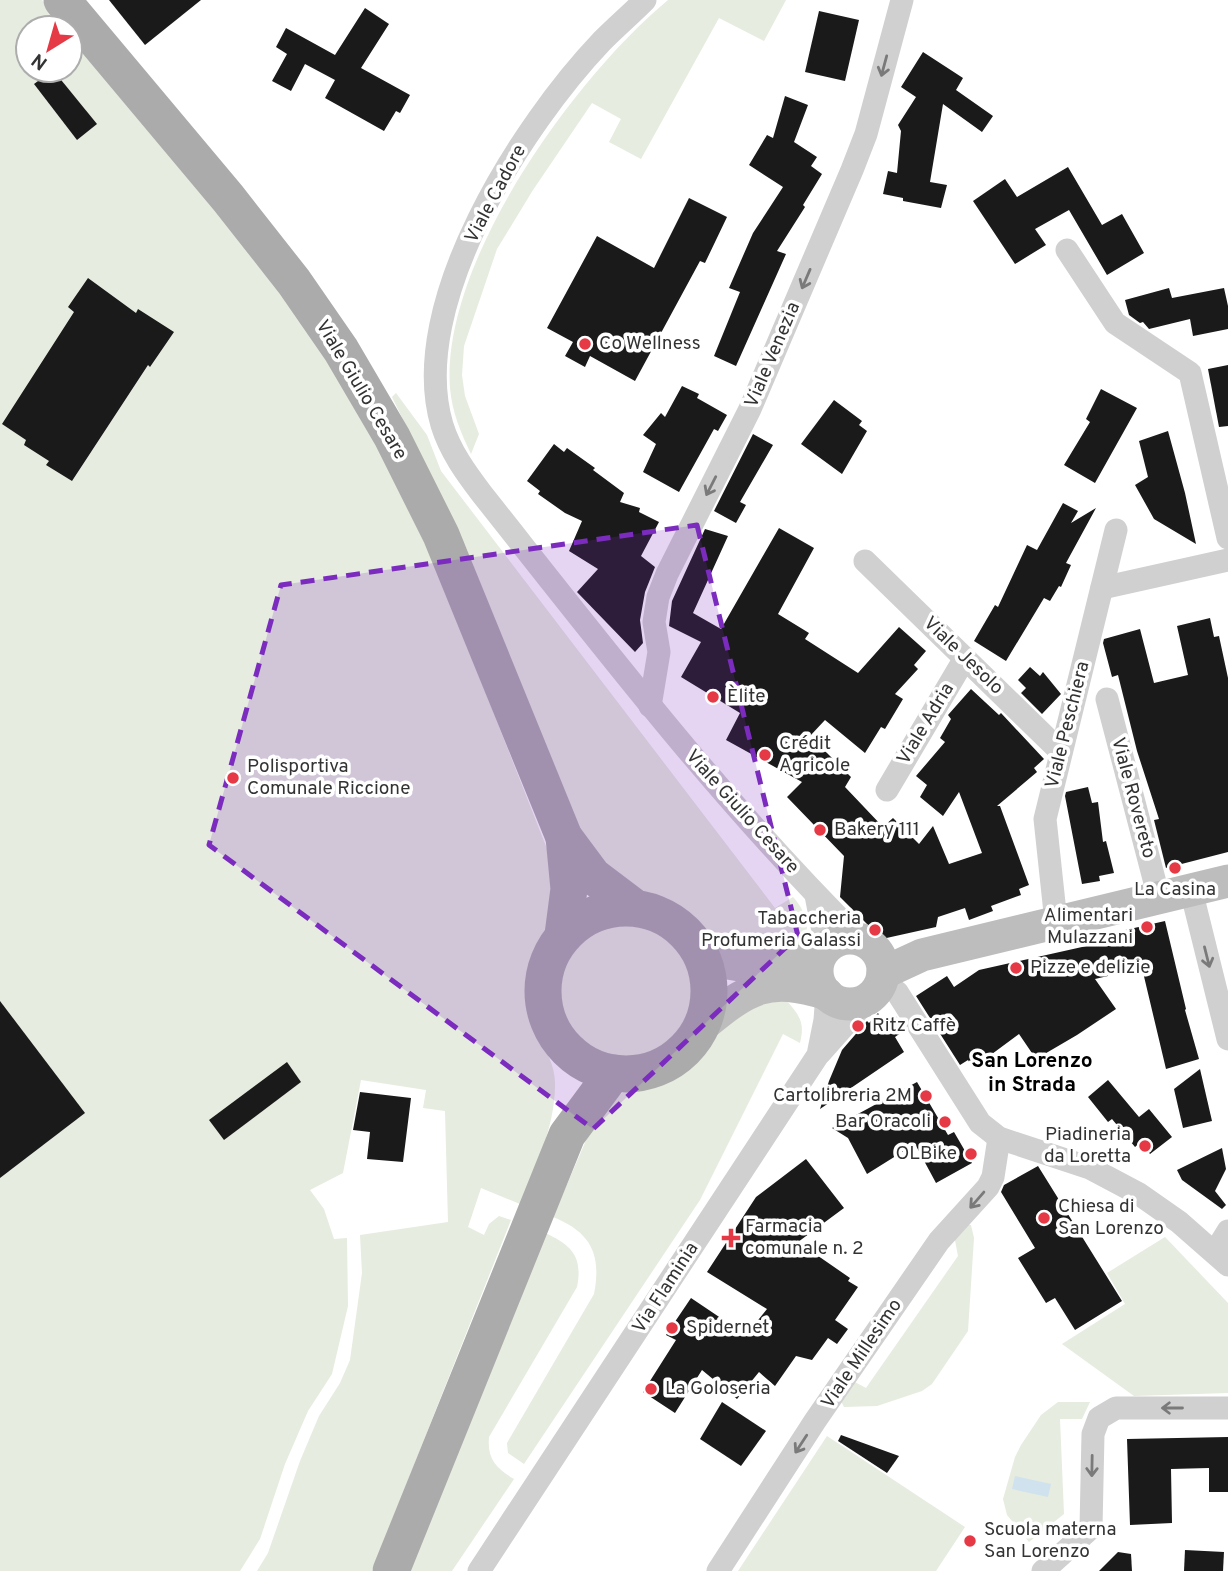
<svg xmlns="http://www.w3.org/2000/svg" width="1228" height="1571" font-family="Overpass,sans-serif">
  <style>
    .green { fill: #e6ecdf }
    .water { fill: #cfe2ee }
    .building { fill: #1a1a1a }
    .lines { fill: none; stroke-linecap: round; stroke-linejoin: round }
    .street { stroke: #d0d0d0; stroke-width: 23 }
    .secondary { stroke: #bdbdbd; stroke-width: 33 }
    .primary { stroke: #ababab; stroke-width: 37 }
    .oneway { stroke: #7a7a7a }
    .marked { fill: #7b2cbf; fill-opacity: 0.2; stroke: #7b2cbf; stroke-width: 5; stroke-dasharray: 14 9; stroke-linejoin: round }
    .poi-dot { fill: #e63946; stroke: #fff; stroke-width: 2.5 }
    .labels { text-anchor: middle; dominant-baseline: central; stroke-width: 7; stroke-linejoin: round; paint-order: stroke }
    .street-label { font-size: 19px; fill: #333; stroke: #fff }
    .poi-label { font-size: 19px; fill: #333; stroke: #fff; text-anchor: start }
    .neighbourhood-label { font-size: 21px; font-weight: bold; fill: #000; stroke: #fff }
  </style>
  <rect width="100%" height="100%" fill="#fff"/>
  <g class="green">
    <path d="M0,0H42L66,28H28V70H70V33L232,223L361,405L435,564L551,859L554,923C529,955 518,994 537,1033C546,1051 556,1066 555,1087C554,1129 536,1166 520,1204L481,1188L468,1227L484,1235L489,1224L499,1216L511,1220L372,1571H257L268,1553L300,1461L319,1416L340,1383L350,1360L362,1273L360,1235L448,1222L445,1111L423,1108L426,1090L361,1080L343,1173L310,1190L324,1209L334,1239L347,1238L348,1306L332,1374L308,1411L285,1464L260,1539L240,1571H0Z"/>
    <path d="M668,0H786L764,41L719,18L641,159L609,142L621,119L592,103L533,190L497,249L480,299L464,346L462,375L465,396L479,434L471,454C461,433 452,412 450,388C441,262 574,78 668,0Z"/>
    <path d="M396,393L427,435L441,471L775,908L793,897C811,917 815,943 784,953C779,954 773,957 768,957C751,956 734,951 718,949L703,929L678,907L661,898L642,893L612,875L579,832L467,550L392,397Z"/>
    <circle cx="626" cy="991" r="67"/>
    <path d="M768,998L787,1001C800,1016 805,1023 800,1043L783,1034L700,1200L524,1464L508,1453L507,1443L594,1294C602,1253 590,1232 553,1217L593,1124L612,1099L629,1089L649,1087L667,1081L684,1071L698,1059L710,1043L719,1026Z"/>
    <polygon points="962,1224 971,1225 974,1238 968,1331 932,1384 922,1391 877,1406 844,1407 840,1399 853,1381 866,1388 958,1256 954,1235"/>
    <path d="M545,1233C572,1245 583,1257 577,1287L489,1437C487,1459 496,1468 514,1479L452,1571H409Z"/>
    <polygon points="1165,1237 1228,1303 1228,1393 1134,1396 1062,1344 1125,1304 1107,1273"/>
    <polygon points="1058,1402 1090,1402 1082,1419 1060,1419 1064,1514 1029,1542 1007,1515 1003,1499 1015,1457 1021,1445 1041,1415"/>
    <polygon points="827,1436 965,1527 936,1571 738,1571"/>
  </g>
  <polygon class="water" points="1015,1476 1051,1484 1048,1497 1012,1489"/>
  <g class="building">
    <polygon points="109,0 201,0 145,45"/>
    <polygon points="365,8 389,24 361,68 410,95 400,113 396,111 384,131 325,98 335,80 305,64 291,91 272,81 287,54 276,47 286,28 335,55"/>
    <polygon points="819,11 859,20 845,81 805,72"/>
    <polygon points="923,52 963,78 956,90 993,116 982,132 943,104 930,182 947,185 941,208 903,201 903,198 883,194 888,171 897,173 901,131 898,125 916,97 901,87"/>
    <polygon points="53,70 97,124 77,140 34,84"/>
    <polygon points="785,96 808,105 794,142 817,157 811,166 822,174 803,205 805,207 777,251 786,254 736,366 714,356 740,292 729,288 753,233 783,187 749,165 767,135 773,138"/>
    <polygon points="1068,167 1102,225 1122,214 1144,253 1107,275 1069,210 1035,229 1046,245 1015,264 973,201 1005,179 1017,197"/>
    <polygon points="689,198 727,217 705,263 700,261 635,381 590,356 585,367 565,356 573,342 547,328 597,236 654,268"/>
    <polygon points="88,278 136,313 138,309 174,332 150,367 148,365 72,481 46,465 49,461 24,445 26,440 2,424 74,312 68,307"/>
    <polygon points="1169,288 1172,298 1224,288 1228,306 1228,329 1193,336 1190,319 1149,329 1143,322 1140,323 1129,315 1125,300"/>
    <polygon points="1228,365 1228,426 1219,427 1208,369"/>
    <polygon points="682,386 699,394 697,398 727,415 718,431 714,429 679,492 643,472 656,444 643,435 661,413 665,417"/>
    <polygon points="1101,389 1137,408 1095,483 1064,465 1090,422 1086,419"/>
    <polygon points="834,400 862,421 859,425 867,431 842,474 801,444"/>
    <polygon points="1168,431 1185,493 1196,544 1154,519 1135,485 1148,477 1139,441"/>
    <polygon points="753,434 773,445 740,502 746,505 736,523 714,511"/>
    <polygon points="554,444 564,452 567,448 595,468 593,470 624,493 620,502 640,508 639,512 659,522 641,556 655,567 645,592 640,620 643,643 635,652 577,592 598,569 569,551 582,521 565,513 538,494 540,491 527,481"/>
    <polygon points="1063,503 1078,511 1071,523 1096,508 1066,563 1071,565 1061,587 1059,586 1050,601 1044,598 1006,661 974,641 995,605 998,607 1027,545 1037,550"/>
    <polygon points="779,528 814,548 778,614 809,633 805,639 858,673 899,627 926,651 914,665 918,669 895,694 903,699 885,729 881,727 865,753 825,720 810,736 851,777 845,787 883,827 893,818 919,844 933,826 949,864 982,853 959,792 943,816 920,797 927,785 916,776 945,742 940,738 951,719 948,715 971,689 999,715 1001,713 1044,759 1034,768 1037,772 997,806 1000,806 1029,885 1019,889 1021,895 991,906 993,911 969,920 965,908 938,917 936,927 882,939 840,897 844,856 787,797 802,782 726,740 740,713 681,677 701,642 669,626 672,601 705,529 728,536 693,613 721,629"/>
    <polygon points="1210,618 1214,637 1219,636 1228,678 1228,852 1166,868 1154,820 1159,819 1137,751 1118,675 1112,677 1103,643 1104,639 1140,629 1154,683 1188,675 1177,626"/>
    <polygon points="1030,667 1040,676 1043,672 1061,694 1042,714 1021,693 1026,688 1018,680"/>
    <polygon points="1088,787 1092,803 1098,802 1103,842 1106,841 1114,873 1099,876 1100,881 1082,884 1065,796 1066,792"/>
    <polygon points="1165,921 1186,1009 1185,1010 1199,1059 1166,1069 1142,968 1095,979 1116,1009 1077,1035 1036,1059 1019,1034 973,1068 968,1060 960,1065 916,996 947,976 954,987 979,970 1100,943 1099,936"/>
    <polygon points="0,1001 85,1113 0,1178"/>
    <polygon points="878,1013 884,1023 896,1016 905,1030 895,1037 904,1052 820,1109 829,1081 842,1050 867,1021 869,1023"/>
    <polygon points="287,1062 301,1082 224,1140 209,1120"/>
    <polygon points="1200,1069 1212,1121 1183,1128 1174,1089"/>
    <polygon points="1108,1080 1139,1117 1149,1109 1172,1137 1150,1154 1141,1142 1135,1147 1112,1119 1108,1122 1088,1097"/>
    <polygon points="917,1082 948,1135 954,1132 972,1163 936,1183 915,1144 867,1174 848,1138 832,1128"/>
    <polygon points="360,1092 411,1098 403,1162 367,1159 370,1132 353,1130"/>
    <polygon points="1222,1148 1226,1169 1215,1191 1226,1205 1222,1209 1182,1180 1177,1170"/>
    <polygon points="806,1159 844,1208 798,1242 850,1278 848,1281 858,1287 835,1320 848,1329 837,1344 828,1338 812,1360 796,1356 775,1386 759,1372 737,1399 702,1370 675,1413 643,1392 676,1340 666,1335 691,1298 746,1335 767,1309 707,1272 756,1197"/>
    <polygon points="1038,1166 1122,1301 1075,1330 1055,1298 1046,1303 1018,1258 1035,1248 1001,1192 1004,1185"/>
    <polygon points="722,1402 766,1431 741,1466 700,1439"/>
    <polygon points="841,1435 899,1456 887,1473 838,1441"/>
    <polygon points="1228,1437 1228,1492 1209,1492 1209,1468 1171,1469 1172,1523 1130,1525 1127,1439"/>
    <polygon points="1185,1550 1224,1552 1223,1571 1184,1571"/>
    <polygon points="1118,1552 1131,1554 1132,1571 1099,1571"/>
  </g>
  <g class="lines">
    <g class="street">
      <path d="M645,0C631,14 616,27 602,41C522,125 406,305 442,425C450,451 466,473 482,494C604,648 721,801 861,940"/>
      <polyline points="1067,250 1115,323 1190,373 1228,538"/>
      <polyline points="865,561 1061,752"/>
      <polyline points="1102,588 1228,560"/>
      <polyline points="1107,699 1159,898"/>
      <polyline points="650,706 659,652 654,622 658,597 667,574 750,409 852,170 866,134 902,0"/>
      <polyline points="887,790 965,658"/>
      <polyline points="1191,890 1228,1039"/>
      <polyline points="816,895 826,947"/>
      <polyline points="1056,922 1045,819 1116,530"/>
      <polyline points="881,983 897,992 980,1123 999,1138 1090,1168 1139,1194 1179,1222 1228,1265"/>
      <polyline points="820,1053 868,999"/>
      <polyline points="1215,1252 1228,1231"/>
      <polyline points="479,1571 818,1055 825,1020 827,994"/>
      <polyline points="718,1571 815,1421 939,1241 988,1187 993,1177 999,1138"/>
      <polyline points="1043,1571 1091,1528 1093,1434 1099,1418 1116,1408 1228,1408"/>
    </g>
    <g class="secondary">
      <circle cx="850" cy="971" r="33"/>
      <polyline points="703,959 746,966 803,961"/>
      <polyline points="883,973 922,955 1228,881"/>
      <path d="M702,1026C748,988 767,975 827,994"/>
    </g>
    <g class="primary">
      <polyline points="62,0 228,198 294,282 341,350 392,437 441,535 564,837 593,876 634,907"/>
      <circle cx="626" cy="991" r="83"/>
      <polyline points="563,935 569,889 564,837"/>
      <polyline points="391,1571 567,1135 613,1073"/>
    </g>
  </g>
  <defs><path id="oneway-shaft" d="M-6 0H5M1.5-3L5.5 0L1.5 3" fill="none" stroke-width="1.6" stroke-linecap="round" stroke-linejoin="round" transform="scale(1.75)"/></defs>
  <g class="oneway">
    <use href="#oneway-shaft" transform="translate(884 66) rotate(105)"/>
    <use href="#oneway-shaft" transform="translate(806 279) rotate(113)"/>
    <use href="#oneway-shaft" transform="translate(711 486) rotate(117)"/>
    <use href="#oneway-shaft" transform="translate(1207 957) rotate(76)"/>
    <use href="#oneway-shaft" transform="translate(977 1200) rotate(131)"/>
    <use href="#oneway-shaft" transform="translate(1172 1408) rotate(180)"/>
    <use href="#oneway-shaft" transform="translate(801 1444) rotate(123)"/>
    <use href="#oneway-shaft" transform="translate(1092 1466) rotate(91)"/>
  </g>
  <path class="marked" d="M697,525L798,936L593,1129L209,845L281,585Z"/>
  <g class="poi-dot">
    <circle cx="585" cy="344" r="7"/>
    <circle cx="713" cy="697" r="7"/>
    <circle cx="765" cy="755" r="7"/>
    <circle cx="233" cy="778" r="7"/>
    <circle cx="820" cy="830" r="7"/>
    <circle cx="1175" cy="868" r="7"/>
    <circle cx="1147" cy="927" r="7"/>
    <circle cx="875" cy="930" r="7"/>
    <circle cx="1016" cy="968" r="7"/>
    <circle cx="858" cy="1026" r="7"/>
    <circle cx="926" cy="1096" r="7"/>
    <circle cx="945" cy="1122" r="7"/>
    <circle cx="1145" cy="1146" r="7"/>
    <circle cx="971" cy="1154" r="7"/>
    <circle cx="1044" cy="1218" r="7"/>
    <path d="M727.5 1227.5h7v7h7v7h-7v7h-7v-7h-7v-7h7z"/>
    <circle cx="672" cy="1328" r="7"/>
    <circle cx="651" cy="1389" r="7"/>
    <circle cx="970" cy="1541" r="7"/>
  </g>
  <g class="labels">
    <g class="street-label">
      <text transform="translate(496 194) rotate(-62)">Viale Cadore</text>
      <text transform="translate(773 355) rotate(-67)">Viale Venezia</text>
      <text transform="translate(361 390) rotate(59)">Viale Giulio Cesare</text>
      <text transform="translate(963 656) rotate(44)">Viale Jesolo</text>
      <text transform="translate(926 724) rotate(-59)">Viale Adria</text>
      <text transform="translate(1068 725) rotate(-76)">Viale Peschiera</text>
      <text transform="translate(1133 798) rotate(75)">Viale Rovereto</text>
      <text transform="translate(742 812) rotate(48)">Viale Giulio Cesare</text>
      <text transform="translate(666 1288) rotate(-57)">Via Flaminia</text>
      <text transform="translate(862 1354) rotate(-56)">Viale Millesimo</text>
    </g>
    <g class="poi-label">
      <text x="599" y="344">Co Wellness</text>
      <text x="727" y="697">Èlite</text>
      <text x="779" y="744">Crédit<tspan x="779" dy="22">Agricole</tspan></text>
      <text x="247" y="767">Polisportiva<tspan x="247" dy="22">Comunale Riccione</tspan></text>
      <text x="834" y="830">Bakery 111</text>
      <text x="1175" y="890" text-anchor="middle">La Casina</text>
      <text x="1133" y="916" text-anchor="end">Alimentari<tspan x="1133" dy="22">Mulazzani</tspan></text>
      <text x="861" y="919" text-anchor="end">Tabaccheria<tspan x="861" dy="22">Profumeria Galassi</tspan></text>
      <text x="1030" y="968">Pizze e delizie</text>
      <text x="872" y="1026">Ritz Caffè</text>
      <text x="912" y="1096" text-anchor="end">Cartolibreria 2M</text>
      <text x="931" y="1122" text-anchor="end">Bar Oracoli</text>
      <text x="1131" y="1135" text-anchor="end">Piadineria<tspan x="1131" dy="22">da Loretta</tspan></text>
      <text x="957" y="1154" text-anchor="end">OLBike</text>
      <text x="1058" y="1207">Chiesa di<tspan x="1058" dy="22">San Lorenzo</tspan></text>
      <text x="745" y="1227">Farmacia<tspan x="745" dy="22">comunale n. 2</tspan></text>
      <text x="686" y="1328">Spidernet</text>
      <text x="665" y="1389">La Goloseria</text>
      <text x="984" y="1530">Scuola materna<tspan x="984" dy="22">San Lorenzo</tspan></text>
    </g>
    <g class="neighbourhood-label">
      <text x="1032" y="1061">San Lorenzo<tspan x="1032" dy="24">in Strada</tspan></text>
    </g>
  </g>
  <g transform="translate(49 49) rotate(217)"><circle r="33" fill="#ffffff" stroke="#adadad" stroke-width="2"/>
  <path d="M0-5L12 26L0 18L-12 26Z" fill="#e63946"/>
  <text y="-10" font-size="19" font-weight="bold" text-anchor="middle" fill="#333333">N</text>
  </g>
</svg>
